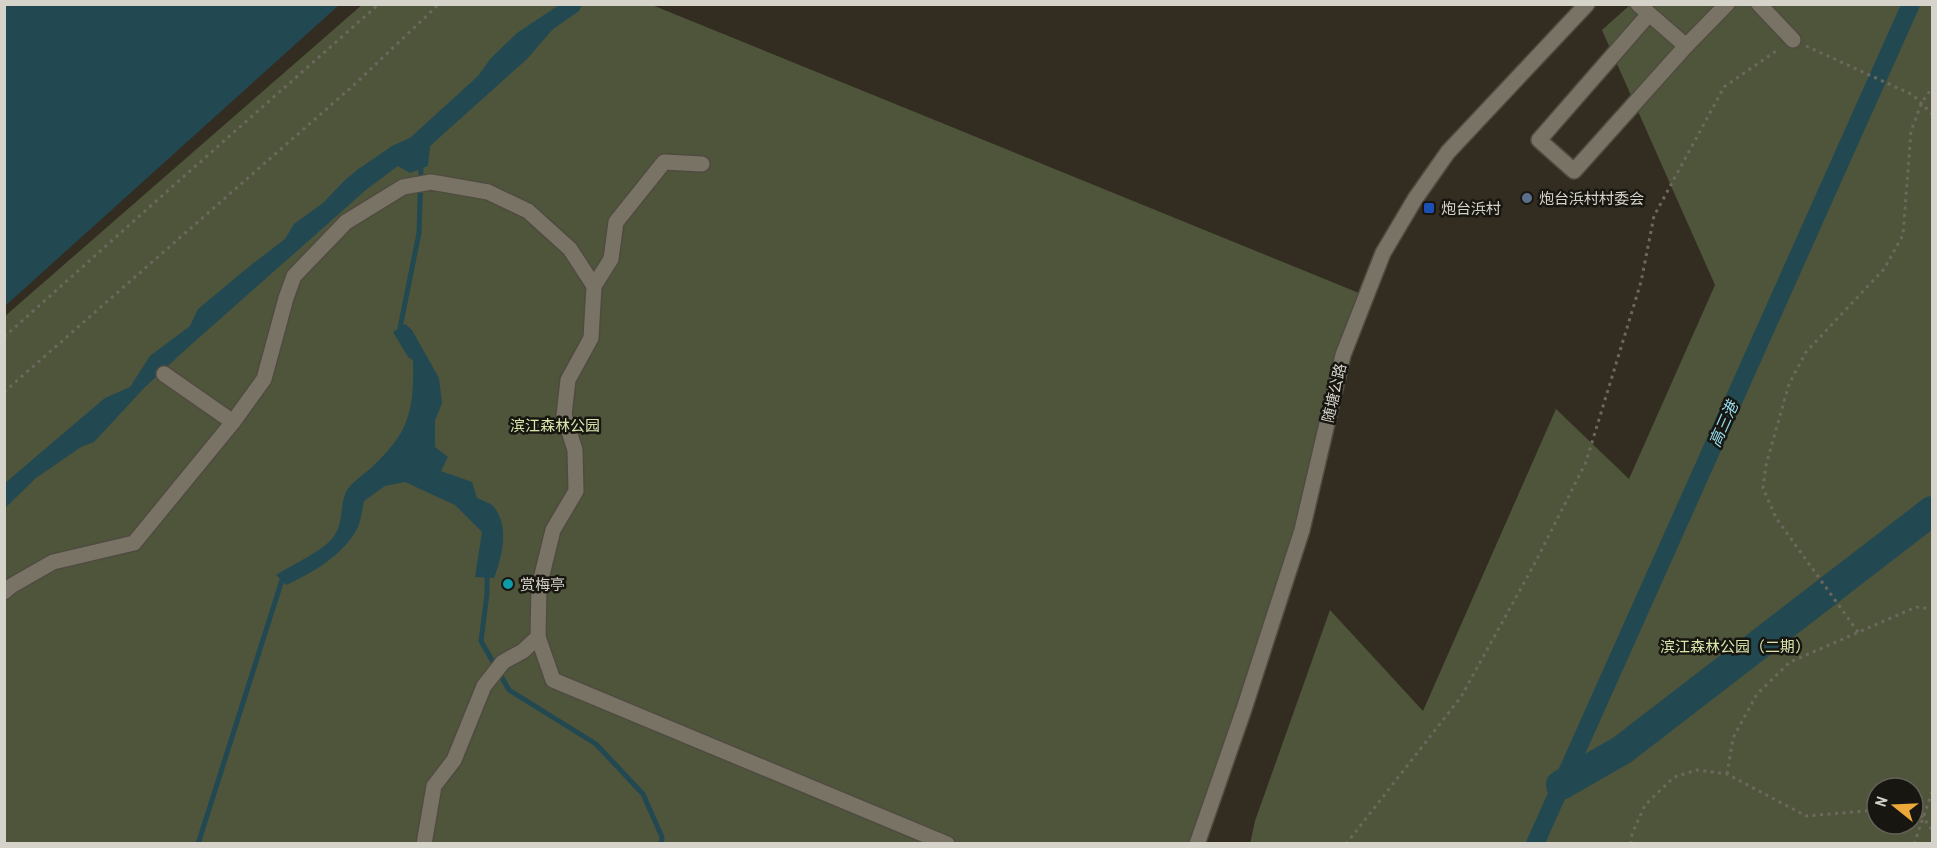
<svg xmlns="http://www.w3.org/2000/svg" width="1937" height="848" font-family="'Archivo Narrow','Noto Sans SC',sans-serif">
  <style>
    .green { fill: #4f553b; fill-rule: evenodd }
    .water { fill: #224852 }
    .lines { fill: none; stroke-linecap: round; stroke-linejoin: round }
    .stream { stroke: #224852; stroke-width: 5 }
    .canal { stroke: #224852; stroke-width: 18 }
    .river { stroke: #224852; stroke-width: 30 }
    .minor-casing { stroke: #4f4b40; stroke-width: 18 }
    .path { stroke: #6d685d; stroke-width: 3; stroke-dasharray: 3 4.5; stroke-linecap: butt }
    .minor { stroke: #797365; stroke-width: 15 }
    .service-dot { fill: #5c6f8a; stroke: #181610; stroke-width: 2 }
    .transit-dot { fill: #1a4fb4; stroke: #181610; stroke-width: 2 }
    .culture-dot { fill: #0f9aa8; stroke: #181610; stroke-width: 2 }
    .labels { text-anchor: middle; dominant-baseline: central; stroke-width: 5; stroke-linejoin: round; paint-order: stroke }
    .poi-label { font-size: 15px; fill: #d6d3cb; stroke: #181610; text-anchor: start }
    .street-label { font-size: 15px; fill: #d6d3cb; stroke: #181610 }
    .park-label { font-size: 15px; fill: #d9e7ad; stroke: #181610 }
    .water-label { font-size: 16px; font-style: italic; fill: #95ddf0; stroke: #181610 }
  </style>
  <rect width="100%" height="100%" fill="#332d21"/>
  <g class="green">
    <polygon points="363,4 652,5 1359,293 1321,460 1189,844 5,843 4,317"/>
    <path d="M1630,5H1932V843L1250,844L1255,821L1330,610L1423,711L1556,409L1629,479L1715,285L1602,30ZM1877,788H1913V824H1877Z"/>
  </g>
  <g class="water">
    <polygon points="5,4 339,4 339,5 5,306"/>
    <polygon points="559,5 582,5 579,11 553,29 527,59 430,146 428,166 410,173 398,166 367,189 184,351 145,387 94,442 81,447 36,478 5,508 5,483 105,398 130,387 150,356 190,326 198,309 251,265 285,239 294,224 323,203 345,180 357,170 392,146 410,138 478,76 491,58 517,33"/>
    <path d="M405,324L412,330L439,378L442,403L435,421V447L448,457L441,471L472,482L477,498C483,501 491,503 494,507C510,528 502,556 494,578L475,577L482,532L455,505L405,482L385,486L364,501C362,510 361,521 357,529C342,556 312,573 286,585L276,575C293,564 327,550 336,533C343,520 340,505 346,492C350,483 365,474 372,467C410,432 414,410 413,360L408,357L393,332Z"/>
  </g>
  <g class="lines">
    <g class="stream">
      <polyline points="400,328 419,233 421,169"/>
      <polyline points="487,577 487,594 481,641 509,690 596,744 643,794 662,837 661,844"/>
      <polyline points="198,844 282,580"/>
    </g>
    <polyline class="canal" points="1535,844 1911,4"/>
    <polyline class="river" points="1561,785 1622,750 1932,511"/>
    <g class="minor-casing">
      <g id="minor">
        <polyline points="1638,4 1686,46 1574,171 1539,140 1649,14"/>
        <polyline points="1759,4 1793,40"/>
        <polyline points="1686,46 1727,4"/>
        <polyline points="594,286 611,259 616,222 664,162 702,164"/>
        <polyline points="164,374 233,422"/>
        <polyline points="4,592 11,586 53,562 134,543 233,422 264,379 286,298 294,276 346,222 403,187 431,182 488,192 528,211 570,249 594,286 591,338 568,380 564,415 575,450 576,491 553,530 539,587 538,637 523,651 503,662 484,686 454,760 434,786 424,844"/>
        <polyline points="538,637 553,680 947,844"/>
        <polyline points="1197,844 1244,709 1302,530 1343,355 1383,253 1415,199 1448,152 1587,4"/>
      </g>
    </g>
    <g class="path">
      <polyline points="1806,46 1913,95 1932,114"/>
      <polyline points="4,337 173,186 379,4"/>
      <polyline points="4,392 355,84 439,4"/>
      <polyline points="1858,632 1776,518 1763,488 1766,465 1789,384 1806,352 1884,269 1903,235 1911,131 1922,102 1932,88"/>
      <polyline points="1727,774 1733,738 1757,694 1790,662 1916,607 1932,609"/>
      <polyline points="1913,814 1923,817 1932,830"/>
      <polyline points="1346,844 1461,697 1536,561 1586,462 1641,282 1654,216 1724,87 1779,49"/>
      <polyline points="1631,844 1632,834 1645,805 1674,777 1697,770 1727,774 1806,816 1877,810"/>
      <polyline points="1914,844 1932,792"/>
    </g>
    <use href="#minor" class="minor"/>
  </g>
  <circle class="service-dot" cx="1527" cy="198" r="6"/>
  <rect class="transit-dot" x="1423" y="202" width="12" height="12" rx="3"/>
  <circle class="culture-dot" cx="508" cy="584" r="6"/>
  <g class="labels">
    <g class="poi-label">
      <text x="1539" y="198">炮台浜村村委会</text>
      <text x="1441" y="208">炮台浜村</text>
      <text x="520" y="584">赏梅亭</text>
    </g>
    <g class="street-label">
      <text transform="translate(1334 393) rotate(-77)">随塘公路</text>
    </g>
    <g class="park-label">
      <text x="555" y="425">滨江森林公园</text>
      <text x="1735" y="646">滨江森林公园（二期）</text>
    </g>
    <g class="water-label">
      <text transform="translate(1723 424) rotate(-66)">高三港</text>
    </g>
  </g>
  <rect width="1937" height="848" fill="none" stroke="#d6d3cb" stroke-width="12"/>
  <g transform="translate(1895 806) rotate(288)"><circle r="28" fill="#181610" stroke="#64625b" stroke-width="1.5"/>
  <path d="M0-4.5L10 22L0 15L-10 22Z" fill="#eca93a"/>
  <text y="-9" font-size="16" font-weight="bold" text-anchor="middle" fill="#d6d3cb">N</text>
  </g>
</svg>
